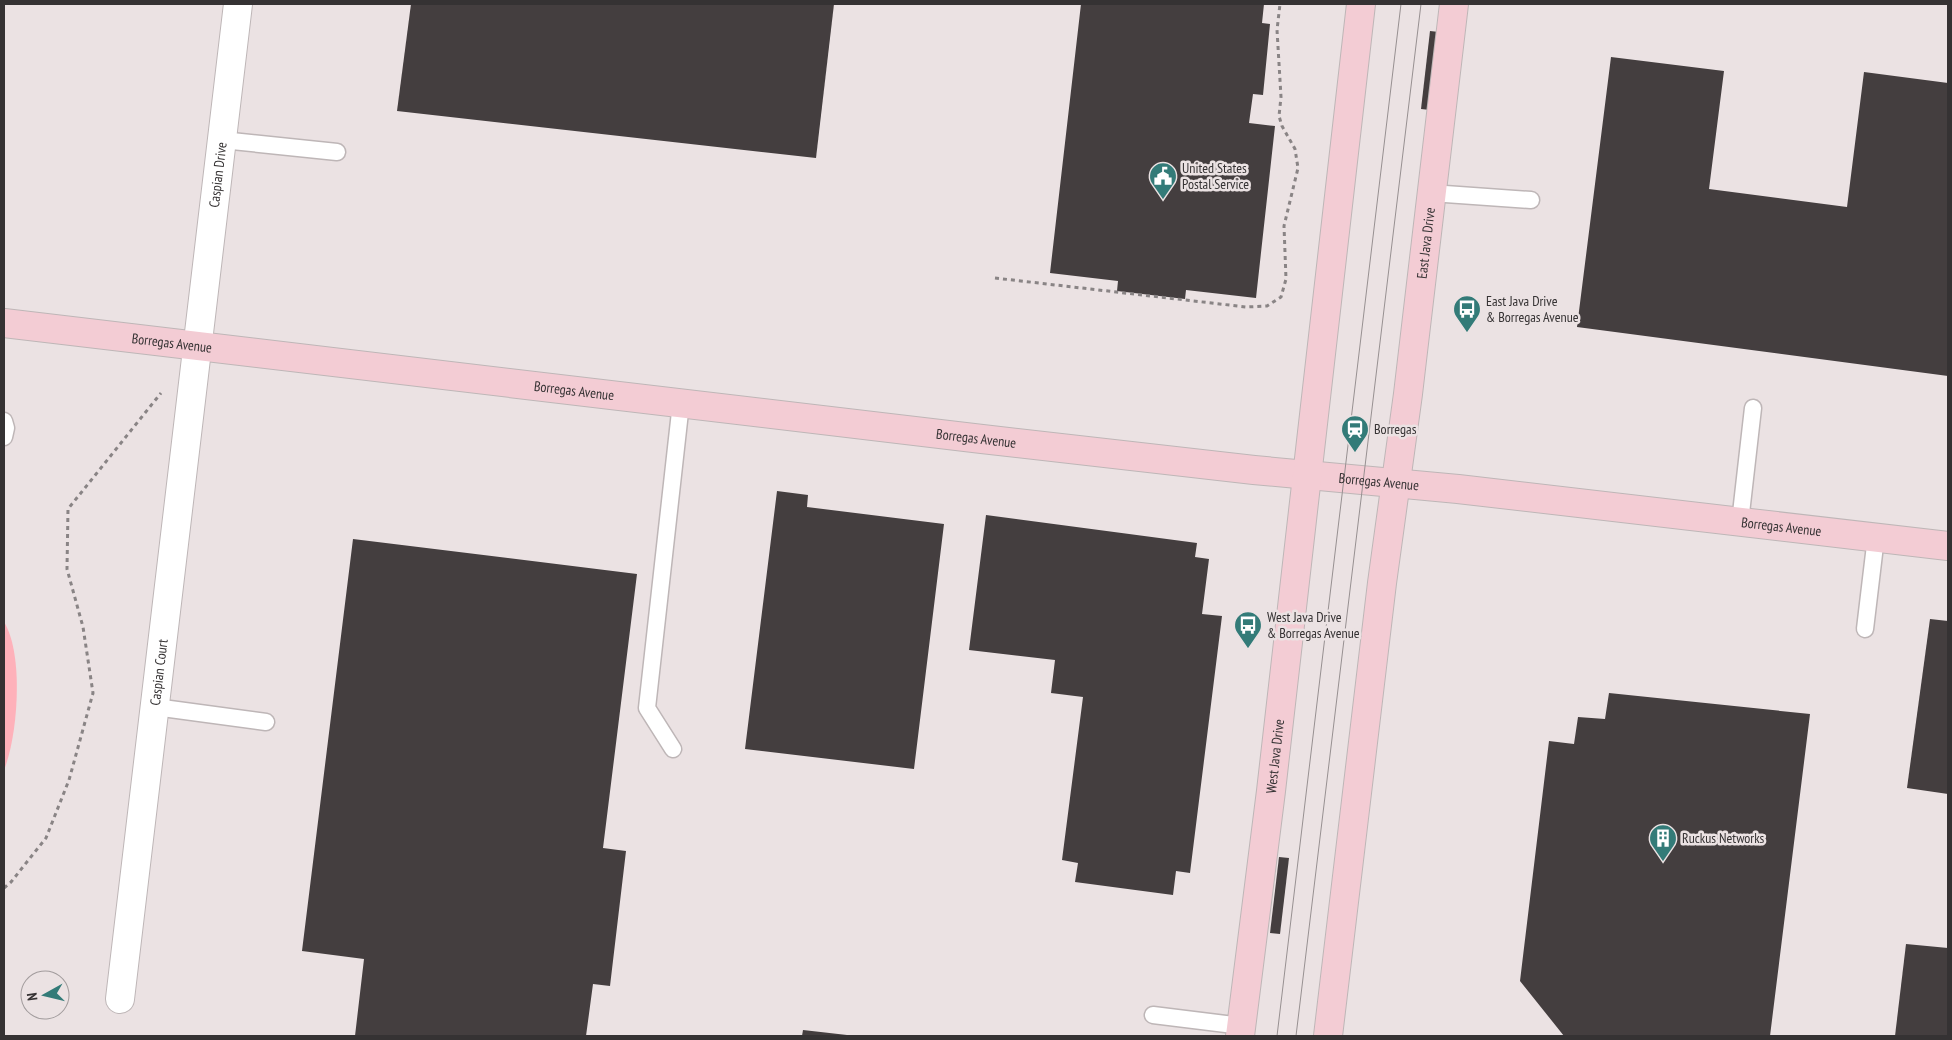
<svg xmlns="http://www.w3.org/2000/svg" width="1952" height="1040" font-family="'PT Sans Narrow',sans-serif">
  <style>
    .green { fill: #feb1ba }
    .building { fill: #443e3f }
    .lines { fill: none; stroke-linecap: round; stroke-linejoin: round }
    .lane-casing { stroke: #beb6b7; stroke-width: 19 }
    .street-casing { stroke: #beb6b7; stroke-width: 30 }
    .secondary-casing { stroke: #beb6b7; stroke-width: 30 }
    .path { stroke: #898485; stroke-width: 3; stroke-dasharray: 4 4; stroke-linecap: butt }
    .lane { stroke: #fff; stroke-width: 16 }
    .street { stroke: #fff; stroke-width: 28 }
    .secondary { stroke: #f3ccd4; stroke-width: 28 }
    .tram { stroke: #979091; stroke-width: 1 }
    .labels { text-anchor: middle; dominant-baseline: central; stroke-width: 5; stroke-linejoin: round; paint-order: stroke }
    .poi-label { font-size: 14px; fill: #353233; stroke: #ebe2e3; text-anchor: start }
    .street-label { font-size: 14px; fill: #353233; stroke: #ebe2e3 }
  </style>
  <rect width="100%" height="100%" fill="#ebe2e3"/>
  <path class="green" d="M4,622C24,654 18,736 4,770Z"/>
  <g class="building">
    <polygon points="411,4 834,4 816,158 397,111"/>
    <polygon points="1081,4 1264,4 1262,23 1270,24 1263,95 1253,94 1249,123 1275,126 1256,298 1186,290 1185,299 1117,291 1118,281 1050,273"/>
    <polygon points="1430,31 1439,32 1430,110 1421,109"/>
    <polygon points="1611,57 1724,71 1709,189 1847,207 1864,72 1948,83 1948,376 1577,327"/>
    <polygon points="777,491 808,495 807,507 944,524 914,769 745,749"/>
    <polygon points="986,515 1197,543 1195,557 1209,559 1202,614 1222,616 1190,873 1176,871 1173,895 1075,882 1078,863 1062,860 1083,697 1051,693 1055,660 969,650"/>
    <polygon points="353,539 637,574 603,848 626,851 610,986 593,984 586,1036 355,1036 364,959 302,951"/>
    <polygon points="1930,619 1948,621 1948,794 1907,788"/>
    <polygon points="1609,693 1810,714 1770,1036 1564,1036 1520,981 1549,741 1574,744 1578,717 1605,719"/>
    <polygon points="1279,857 1289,858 1280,934 1270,933"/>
    <polygon points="1906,944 1948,948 1948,1036 1895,1036"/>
    <polygon points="803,1030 847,1035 847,1036 802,1036"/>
  </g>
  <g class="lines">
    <g class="lane-casing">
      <g id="lane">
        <polyline points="222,140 337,152"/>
        <polyline points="1431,193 1531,200"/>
        <polyline points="4,421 6,428 4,437"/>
        <polyline points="1740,522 1753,408"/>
        <polyline points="1865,629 1876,537"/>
        <polyline points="155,707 266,722"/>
        <polyline points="673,749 647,708 681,403"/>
        <polyline points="1153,1015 1242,1026"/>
      </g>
    </g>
    <g class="street-casing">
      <g id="street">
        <path id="s1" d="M120,999L238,4"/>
      </g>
    </g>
    <g class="secondary-casing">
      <g id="secondary">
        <path id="s2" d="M4,323L982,439L1254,470L1458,489L1948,546"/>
        <path id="s3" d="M1240,1036L1271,791L1361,4"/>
        <path id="s4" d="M1328,1036L1382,583L1408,394L1454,4"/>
      </g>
    </g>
    <g class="path">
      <polyline points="995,278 1246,307 1267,306 1281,297 1286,279 1284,226 1298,168 1295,149 1282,126 1279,116 1281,97 1277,30 1280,4"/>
      <polyline points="4,888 11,882 46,838 69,780 93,693 83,627 67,569 68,509 161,393"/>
    </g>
    <use href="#lane" class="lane"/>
    <use href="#street" class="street"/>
    <use href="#secondary" class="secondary"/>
    <g class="tram">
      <polyline points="1277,1036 1401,4"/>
      <polyline points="1296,1036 1421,4"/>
    </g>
  </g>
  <defs>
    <g id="civic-pin" transform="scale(1.4375)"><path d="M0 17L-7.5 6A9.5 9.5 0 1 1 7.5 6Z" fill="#337b78" stroke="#ebe2e3"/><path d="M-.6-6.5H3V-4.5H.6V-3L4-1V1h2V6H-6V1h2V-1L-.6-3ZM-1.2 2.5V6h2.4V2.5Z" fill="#fff"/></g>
    <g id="bus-pin" transform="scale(1.4375)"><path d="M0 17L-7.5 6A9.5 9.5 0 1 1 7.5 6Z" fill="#337b78" stroke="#ebe2e3"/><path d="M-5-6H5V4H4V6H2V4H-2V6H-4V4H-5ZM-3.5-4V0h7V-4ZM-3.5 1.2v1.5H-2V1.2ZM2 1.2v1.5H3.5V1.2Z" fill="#fff"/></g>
    <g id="station-pin" transform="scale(1.4375)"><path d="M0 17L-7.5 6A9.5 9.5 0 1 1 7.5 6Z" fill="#337b78" stroke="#ebe2e3"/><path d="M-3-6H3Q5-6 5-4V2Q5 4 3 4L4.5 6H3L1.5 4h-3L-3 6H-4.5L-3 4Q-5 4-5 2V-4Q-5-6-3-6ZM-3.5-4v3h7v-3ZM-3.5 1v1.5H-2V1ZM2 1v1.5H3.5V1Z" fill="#fff"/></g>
    <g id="building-pin" transform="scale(1.4375)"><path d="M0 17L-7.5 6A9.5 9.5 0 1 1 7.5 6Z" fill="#337b78" stroke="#ebe2e3"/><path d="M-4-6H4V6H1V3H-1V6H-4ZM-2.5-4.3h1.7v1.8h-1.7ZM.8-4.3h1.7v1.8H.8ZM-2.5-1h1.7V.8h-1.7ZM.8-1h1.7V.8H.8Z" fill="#fff"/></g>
  </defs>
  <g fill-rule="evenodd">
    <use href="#civic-pin" x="1163" y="176"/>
    <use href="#bus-pin" x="1467" y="309"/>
    <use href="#station-pin" x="1355" y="429"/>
    <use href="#bus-pin" x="1248" y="625"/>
    <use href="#building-pin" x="1663" y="838"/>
  </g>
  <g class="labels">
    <g class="poi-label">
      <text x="1182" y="168">United States<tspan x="1182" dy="16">Postal Service</tspan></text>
      <text x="1486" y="301">East Java Drive<tspan x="1486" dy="16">&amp; Borregas Avenue</tspan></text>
      <text x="1374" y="429">Borregas</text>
      <text x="1267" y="617">West Java Drive<tspan x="1267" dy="16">&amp; Borregas Avenue</tspan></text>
      <text x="1682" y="838">Ruckus Networks</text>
    </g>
    <g class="street-label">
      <text stroke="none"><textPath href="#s1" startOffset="830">Caspian Drive</textPath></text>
      <text stroke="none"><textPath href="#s4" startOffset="799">East Java Drive</textPath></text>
      <text stroke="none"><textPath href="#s2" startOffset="169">Borregas Avenue</textPath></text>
      <text stroke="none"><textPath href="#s2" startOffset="574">Borregas Avenue</textPath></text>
      <text stroke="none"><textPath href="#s2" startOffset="979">Borregas Avenue</textPath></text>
      <text stroke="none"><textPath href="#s2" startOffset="1384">Borregas Avenue</textPath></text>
      <text stroke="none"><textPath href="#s2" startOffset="1789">Borregas Avenue</textPath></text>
      <text stroke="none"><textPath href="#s1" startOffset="329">Caspian Court</textPath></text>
      <text stroke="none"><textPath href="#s3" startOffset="282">West Java Drive</textPath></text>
    </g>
  </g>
  <rect width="1952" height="1040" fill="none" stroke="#353233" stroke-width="10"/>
  <g transform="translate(45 995) rotate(262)"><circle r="24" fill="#ebe2e3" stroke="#a29c9d"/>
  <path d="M0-4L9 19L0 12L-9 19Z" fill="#337b78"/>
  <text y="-8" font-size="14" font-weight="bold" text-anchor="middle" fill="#353233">N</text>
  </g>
</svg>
